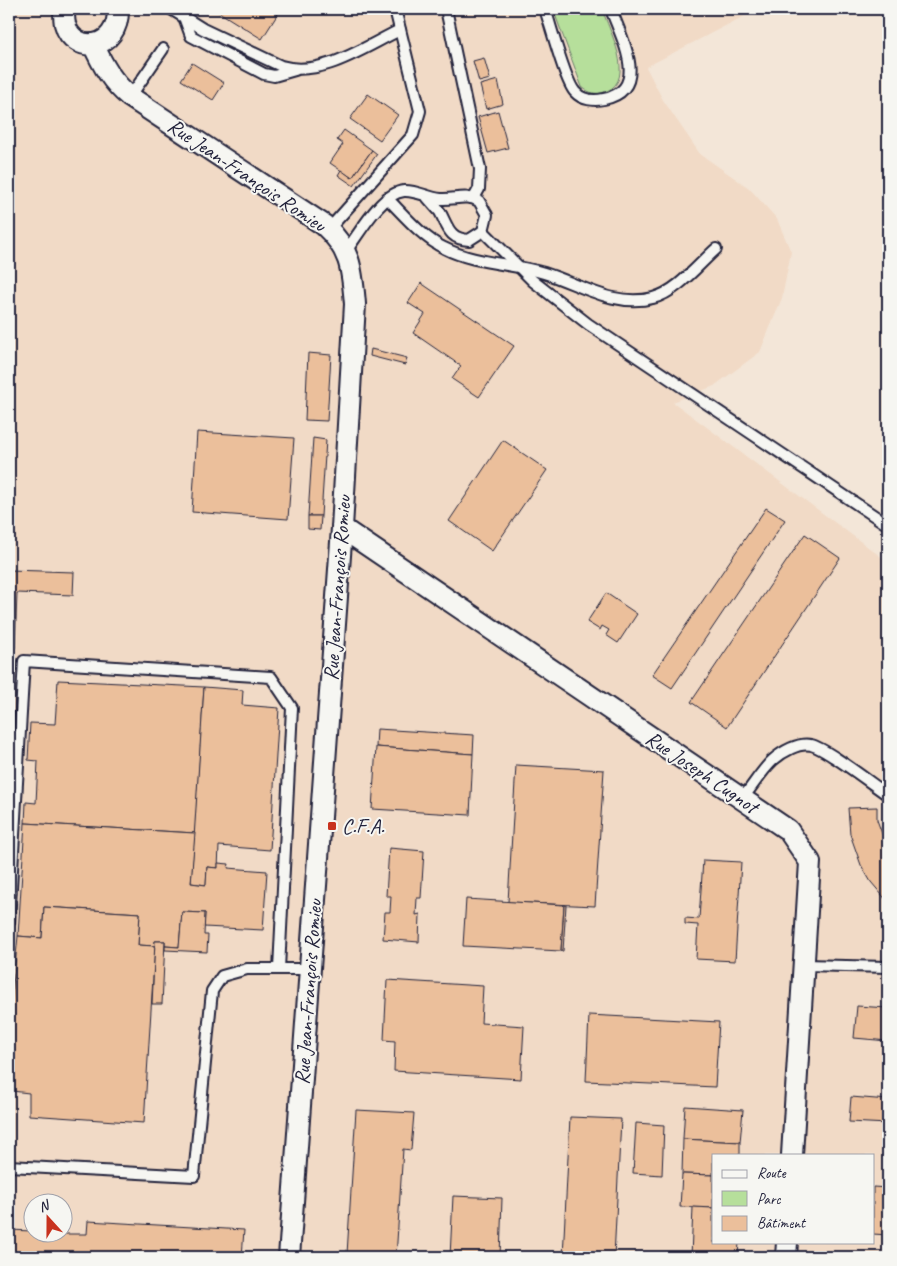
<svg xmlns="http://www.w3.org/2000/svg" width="897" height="1266" font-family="Caveat,sans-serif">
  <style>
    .built { fill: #f1dac6; fill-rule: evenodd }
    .green { fill: #b6df9b; stroke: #6c806b }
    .building { fill: #ebbf9b; stroke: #22223b }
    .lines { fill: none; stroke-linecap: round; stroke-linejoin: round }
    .service-casing { stroke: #22223b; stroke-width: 14 }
    .minor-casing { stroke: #22223b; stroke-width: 24 }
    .service { stroke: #f6f6f2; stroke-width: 10 }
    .minor { stroke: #f6f6f2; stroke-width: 20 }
    .poi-dot { fill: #c8321e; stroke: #f6f6f2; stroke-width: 2 }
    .labels { text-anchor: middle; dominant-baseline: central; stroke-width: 4; stroke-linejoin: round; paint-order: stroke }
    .street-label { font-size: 21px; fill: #22223b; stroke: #f6f6f2 }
    .poi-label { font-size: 21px; fill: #22223b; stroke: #f6f6f2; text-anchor: start }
  </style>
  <rect width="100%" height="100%" fill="#f3e6d8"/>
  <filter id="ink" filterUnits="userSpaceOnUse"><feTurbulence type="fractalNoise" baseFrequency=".02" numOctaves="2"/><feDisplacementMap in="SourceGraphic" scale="10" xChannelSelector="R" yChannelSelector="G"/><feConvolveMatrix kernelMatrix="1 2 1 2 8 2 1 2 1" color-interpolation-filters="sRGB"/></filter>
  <g filter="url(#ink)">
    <path class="built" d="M9,9H758L646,67L663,100L700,154L749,188L777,219L791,252L782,298L760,352L714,386L673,402L888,562V1257H9ZM713,1155H873V1242H713ZM32,1204H62V1234H32Z"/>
    <path class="green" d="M553,9H602C609,30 636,79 607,91C597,95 590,94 582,87Z"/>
    <g class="building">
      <polygon points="214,9 281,9 262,39"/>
      <polygon points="484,58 490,79 479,82 473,61"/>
      <polygon points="192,63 224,83 213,100 181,80"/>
      <polygon points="498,80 503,104 486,109 480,85"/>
      <polygon points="368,94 398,115 380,140 350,119"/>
      <polygon points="498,111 508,148 488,153 478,117"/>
      <polygon points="344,130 372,150 352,178 330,163 343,144 337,140"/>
      <polygon points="372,150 377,154 354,186 338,175 341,170 352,178"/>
      <polygon points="421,283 514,346 479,397 452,379 461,366 413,333 425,314 408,303"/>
      <polygon points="371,349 407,358 405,365 370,356"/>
      <polygon points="308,353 331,355 327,421 305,420"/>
      <polygon points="197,432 294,438 288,519 192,512"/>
      <polygon points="313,438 326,440 321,516 308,516"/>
      <polygon points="503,440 547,470 492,551 449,521"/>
      <polygon points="766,508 785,520 672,688 652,675"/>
      <polygon points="308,516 321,516 320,530 308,529"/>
      <polygon points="805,534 840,558 727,727 691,702"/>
      <polygon points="9,570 74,572 73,595 17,593 15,648 9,648"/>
      <polygon points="606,593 637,614 618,643 606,635 609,630 602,626 600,630 587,622"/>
      <polygon points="58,680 204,687 195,833 25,823 26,802 36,803 38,761 28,760 30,723 55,724"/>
      <polygon points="204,687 243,690 242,705 279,708 270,850 219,846 218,868 207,867 206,885 191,883"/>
      <polygon points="377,729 474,735 473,754 376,747"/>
      <polygon points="376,747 473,754 470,815 372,809"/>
      <polygon points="516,765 604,770 595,906 508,902"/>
      <polygon points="877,807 877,820 888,850 888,902 871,882 861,865 850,834 848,808"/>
      <polygon points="25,823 195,833 191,883 206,885 207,867 218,868 218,863 229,864 228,868 267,871 263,930 204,927 205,913 182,912 179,947 165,946 165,941 155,941 155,946 138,945 140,913 44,907 42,938 18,936"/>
      <polygon points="389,848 424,851 421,898 417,898 416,915 420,914 419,942 383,939 385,912 390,912 391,896 386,896"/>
      <polygon points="703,860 741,862 735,961 696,959 698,925 685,924 685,918 699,919"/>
      <polygon points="466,899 564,905 561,951 463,946"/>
      <polygon points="564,905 566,905 563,951 561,951"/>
      <polygon points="44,907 140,913 138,945 155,946 144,1123 29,1115 29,1093 12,1091 9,1025 18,936 42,938"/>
      <polygon points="182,912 205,913 204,935 208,935 207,952 165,950 165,946 179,947"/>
      <polygon points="155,941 165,941 162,1004 152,1004"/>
      <polygon points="387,980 483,986 481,1023 524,1026 521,1079 394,1071 395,1041 384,1040"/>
      <polygon points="857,1006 888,1008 888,1041 854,1038"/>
      <polygon points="589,1015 719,1022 715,1087 586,1081"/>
      <polygon points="851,1097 888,1100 888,1124 849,1122"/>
      <polygon points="685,1106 743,1110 740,1142 683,1139"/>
      <polygon points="356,1110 414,1113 411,1150 403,1149 396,1257 347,1254"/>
      <polygon points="570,1117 621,1119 614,1257 563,1257"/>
      <polygon points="636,1123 664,1125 662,1175 633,1173"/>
      <polygon points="683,1139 740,1142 740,1155 713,1155 713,1175 682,1174"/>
      <polygon points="682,1174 713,1175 713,1208 680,1207"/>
      <polygon points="873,1187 888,1188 888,1235 873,1234"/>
      <polygon points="453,1196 502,1198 500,1257 450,1257"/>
      <polygon points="693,1207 713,1208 713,1242 739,1242 738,1257 691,1257"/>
      <polygon points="88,1221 244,1230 242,1257 9,1257 9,1230 32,1231 32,1234 87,1234"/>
    </g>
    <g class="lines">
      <g class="service-casing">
        <g id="service">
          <path d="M171,9L203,29L281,66C322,78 364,47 400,30"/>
          <polyline points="446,9 480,169 479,189 474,198"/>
          <path d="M545,9C551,26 565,81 575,92C582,100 594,101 604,99C651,89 621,38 611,9"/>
          <polyline points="184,17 191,36 264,74 274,76 295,70"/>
          <polyline points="130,97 163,49"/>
          <path d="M387,198C404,215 423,238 444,248C475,264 512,263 544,273C580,284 614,308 653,298C677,292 698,265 716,249"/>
          <polyline points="329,229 413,135 420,111 395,9"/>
          <polyline points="483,231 533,281 588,324 888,525"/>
          <path d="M346,251C359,234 381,193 404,191C416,190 428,198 441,199C455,200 465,194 479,201L487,215L483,231L469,240C449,239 448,227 440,212C436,207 431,202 427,197"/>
          <path d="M742,799C752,787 762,770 773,760C782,752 799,742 811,745C826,748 873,785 888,795"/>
          <polyline points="9,922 24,661 271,677 292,708 279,969"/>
          <polyline points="804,965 888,967"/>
          <polyline points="9,1166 194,1176 212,991 222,976 247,969 310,969"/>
        </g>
      </g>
      <g class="minor-casing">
        <g id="minor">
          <path d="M64,9C64,14 64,20 65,24C73,55 119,51 118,9"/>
          <path d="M93,44C103,66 112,82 130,97L324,225C351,250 352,269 355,304L342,528L289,1257"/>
          <polyline points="342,528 788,830 810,862 792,1155"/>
          <polyline points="786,1257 787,1242"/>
        </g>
      </g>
      <use href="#service" class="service"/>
      <use href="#minor" class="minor"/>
    </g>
  </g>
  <rect class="poi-dot" x="327" y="821" width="10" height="10" rx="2.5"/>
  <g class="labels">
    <g class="street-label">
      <text transform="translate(247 175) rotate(34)">Rue Jean-François Romieu</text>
      <text transform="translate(337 588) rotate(-86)">Rue Jean-François Romieu</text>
      <text transform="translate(702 772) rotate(34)">Rue Joseph Cugnot</text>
      <text transform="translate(308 992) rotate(-86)">Rue Jean-François Romieu</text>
    </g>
    <g class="poi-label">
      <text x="342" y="826">C.F.A.</text>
    </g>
  </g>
  <rect width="897" height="1266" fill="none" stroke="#f6f6f2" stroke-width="30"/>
  <rect x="15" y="15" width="867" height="1236" fill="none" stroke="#22223b" stroke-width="2" filter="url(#ink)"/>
  <rect x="712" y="1154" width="162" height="90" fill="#f6f6f2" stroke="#a1a1a9"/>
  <rect x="722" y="1170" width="25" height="8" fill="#f6f6f2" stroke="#a1a1a9"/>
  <text x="757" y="1178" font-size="15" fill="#22223b">Route</text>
  <rect x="722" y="1191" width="25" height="15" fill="#b6df9b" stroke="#a1a1a9"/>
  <text x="757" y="1204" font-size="15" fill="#22223b">Parc</text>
  <rect x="722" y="1216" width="25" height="15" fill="#ebbf9b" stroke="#a1a1a9"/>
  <text x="757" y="1228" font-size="15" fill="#22223b">Bâtiment</text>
  <g transform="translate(48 1218) rotate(339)"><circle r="24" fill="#f6f6f2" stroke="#a1a1a9"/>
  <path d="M0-4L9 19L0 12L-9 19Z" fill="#c8321e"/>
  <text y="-8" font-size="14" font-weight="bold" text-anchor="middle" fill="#22223b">N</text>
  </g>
</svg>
